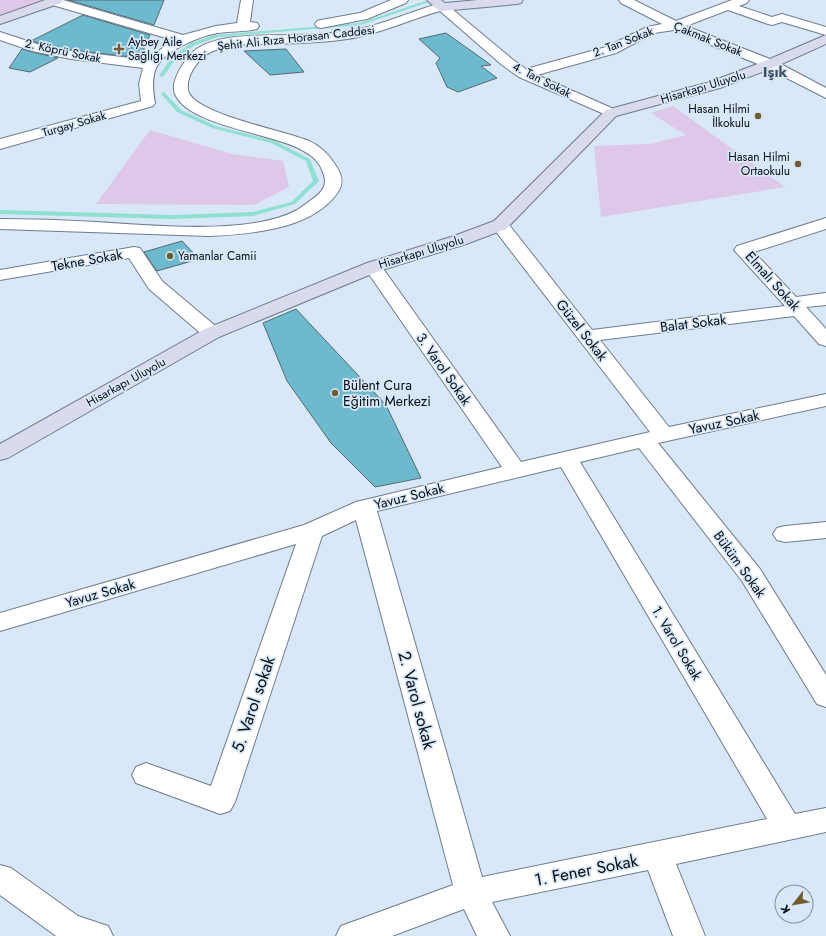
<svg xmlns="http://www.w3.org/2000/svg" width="826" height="936" font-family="Jost,sans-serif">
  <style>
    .green { fill: #dec7e8 }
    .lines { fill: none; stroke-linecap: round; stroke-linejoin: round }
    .stream { fill: #8fe0d3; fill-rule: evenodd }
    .building { fill: #6dbace; stroke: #536a70 }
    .street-casing { stroke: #6e7c8b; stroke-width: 2 }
    .secondary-casing { stroke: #6e7c8b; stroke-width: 2 }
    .street { fill: #fff; fill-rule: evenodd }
    .secondary { fill: #dadaee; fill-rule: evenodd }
    .poi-dot { fill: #735c2c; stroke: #d8e8f9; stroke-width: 1.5 }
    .labels { text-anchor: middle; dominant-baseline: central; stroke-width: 3.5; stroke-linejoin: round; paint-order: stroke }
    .far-street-label { font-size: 12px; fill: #070d12; stroke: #d8e8f9 }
    .far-poi-label { font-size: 12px; fill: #070d12; stroke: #d8e8f9; text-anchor: start }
    .street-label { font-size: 14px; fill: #070d12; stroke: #d8e8f9 }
    .poi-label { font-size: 14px; fill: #070d12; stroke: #d8e8f9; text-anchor: start }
    .far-district-label { font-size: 15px; font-weight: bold; fill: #424f5d; stroke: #d8e8f9 }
    .near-street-label { font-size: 17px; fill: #070d12; stroke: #d8e8f9 }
  </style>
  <rect width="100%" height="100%" fill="#d8e8f9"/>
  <g class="green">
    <polygon points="0,0 43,0 0,16"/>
    <polygon points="673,106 785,187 601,217 594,146 649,144 686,135 651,113"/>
    <polygon points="150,130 232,154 283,161 289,187 254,205 96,204"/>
  </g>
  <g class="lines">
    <g class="stream">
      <polygon points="425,1 429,2 361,25 218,37 195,45 175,60 163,77 159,76 171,58 191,43 215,35 360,23"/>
      <polygon points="164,92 181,110 216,126 275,141 310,159 319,181 295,204 253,216 173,219 0,214 0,210 173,215 253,212 291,202 313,181 306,161 271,143 212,128 177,112 161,94"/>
    </g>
  </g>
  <g class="building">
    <polygon points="68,0 164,0 154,25"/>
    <polygon points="83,15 150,35 140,58 71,50 31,41"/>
    <polygon points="446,33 491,65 481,66 497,78 458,92 447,87 436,63 440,58 419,39"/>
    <polygon points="22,49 32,52 58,58 30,72 9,68"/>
    <polygon points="286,49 304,72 270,75 244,51"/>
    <polygon points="182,241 199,259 157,271 144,252"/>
    <polygon points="296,309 386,405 421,478 375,487 331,443 287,381 263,323"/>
  </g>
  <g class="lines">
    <g class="street-casing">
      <g id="street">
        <path d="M48,0H63L183,35L216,26L237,23L241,0H253L250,22L257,23L259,26L257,29C245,32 231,31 218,33C200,36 166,50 157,66C151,77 153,92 155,103L153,106L0,149V139L141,101L139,84L143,68L71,59L32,51L0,40V32L40,45L71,51L147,60L173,40L49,4Z"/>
        <polygon points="391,0 408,0 406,3 367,19 321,28 317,27 315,24 317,21 321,20 360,13"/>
        <path d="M619,0H634L676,21L732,0H749L747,3L739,6L772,17L782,14L826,27V35L782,22L772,25L768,24L728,10L686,26L775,61L826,88V98L765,67L674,30L654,33L616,53L537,75L616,110L618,113L616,116L611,117L519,77L502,65L440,11C408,20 380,34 347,39C322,43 297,43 272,44C252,44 229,43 211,52C198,58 186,76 188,90C192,114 287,131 309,141C322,147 329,155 336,166C342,175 344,183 338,192C325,212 299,223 277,228C255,233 232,235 209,236L0,229V219C32,219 64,220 96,222C150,225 250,236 297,210C302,207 307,203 311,200C323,192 329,184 322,170C318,159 308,153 298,148C268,133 188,125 175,94C170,82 182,65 189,56C209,32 263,36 292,35C310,35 328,34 346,31C380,27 410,11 442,3L446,4L512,59L526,69L606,47L647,27L662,24L621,3Z"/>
        <path d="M826,218V229L754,252L796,297L826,293V305L806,307L826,329V346L819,344L794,316L600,340L669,427L826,394V406L658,443L760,569L826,675V707L817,704L742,581L639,448L580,462L795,814L826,808V832L676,864L705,936H673L648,870L492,902L510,936H477L464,909L392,936H336L341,926L453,885L356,520L322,536L235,802L230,811L220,814L136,783L132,775L136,767L146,763L211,786L296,544L0,631V613L304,525L356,502L502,467L364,267L367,263L373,262L379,263L521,462L650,432L494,229L492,225L494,221L500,220L506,221L592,330L785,306L734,250L737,246ZM561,467L767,819L482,877L377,511Z"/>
        <polygon points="134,247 140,248 162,281 219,329 222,333 219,337 212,339 205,337 149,289 129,258 0,280 0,270"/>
        <polygon points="826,522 826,538 785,542 777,540 773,534 777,528 785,526"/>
        <polygon points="0,865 11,868 78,916 108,926 113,936 56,936 0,895"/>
      </g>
    </g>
    <g class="secondary-casing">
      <g id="secondary">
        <polygon points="45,0 63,0 61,3 0,24 0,16"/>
        <polygon points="427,0 441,0 445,3 478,0 523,0 521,3 517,4 442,11 438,10"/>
        <polygon points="826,35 826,44 775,67 720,88 616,116 506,229 466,244 379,271 219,337 8,458 0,460 0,444 205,329 367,263 454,236 494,221 606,110 710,82 765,61"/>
      </g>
    </g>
    <use href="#street" class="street"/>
    <use href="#secondary" class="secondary"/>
  </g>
  <g class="poi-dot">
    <path d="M117 43h4v4h4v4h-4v4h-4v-4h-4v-4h4z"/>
    <circle cx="758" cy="116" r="4"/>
    <circle cx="798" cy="164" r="4"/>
    <circle cx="170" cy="256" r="4"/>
    <circle cx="335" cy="393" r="4"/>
  </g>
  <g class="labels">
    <g class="far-street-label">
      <text transform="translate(296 38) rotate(-6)">Şehit Ali Rıza Horasan Caddesi</text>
      <text transform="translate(708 39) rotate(22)">Çakmak Sokak</text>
      <text transform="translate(623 42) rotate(-21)">2. Tan Sokak</text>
      <text transform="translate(63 51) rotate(12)">2. Köprü Sokak</text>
      <text transform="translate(542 80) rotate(27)">4. Tan Sokak</text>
      <text transform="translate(703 87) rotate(-17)">Hisarkapı Uluyolu</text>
      <text transform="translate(74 124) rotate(-16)">Turgay Sokak</text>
      <text transform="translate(421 252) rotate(-17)">Hisarkapı Uluyolu</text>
      <text transform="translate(126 382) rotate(-29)">Hisarkapı Uluyolu</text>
    </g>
    <g class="far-poi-label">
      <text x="128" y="42">Aybey Aile<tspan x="128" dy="14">Sağlığı Merkezi</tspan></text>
      <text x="750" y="109" text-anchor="end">Hasan Hilmi<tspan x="750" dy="14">İlkokulu</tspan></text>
      <text x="790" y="157" text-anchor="end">Hasan Hilmi<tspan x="790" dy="14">Ortaokulu</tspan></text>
      <text x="178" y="256">Yamanlar Camii</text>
    </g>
    <g class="street-label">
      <text transform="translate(87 260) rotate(-10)">Tekne Sokak</text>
      <text transform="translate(773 281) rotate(48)">Elmalı Sokak</text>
      <text transform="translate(693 323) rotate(-7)">Balat Sokak</text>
      <text transform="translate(582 330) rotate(52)">Güzel Sokak</text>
      <text transform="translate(444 369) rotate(55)">3. Varol Sokak</text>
      <text transform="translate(724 422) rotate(-12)">Yavuz Sokak</text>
      <text transform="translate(409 496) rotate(-14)">Yavuz Sokak</text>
      <text transform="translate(740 564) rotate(54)">Büküm Sokak</text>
      <text transform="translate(100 593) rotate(-16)">Yavuz Sokak</text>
      <text transform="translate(677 643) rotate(59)">1. Varol Sokak</text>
    </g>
    <g class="poi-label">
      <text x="343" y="385">Bülent Cura<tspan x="343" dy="16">Eğitim Merkezi</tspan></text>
    </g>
    <g class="far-district-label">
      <text x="775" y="72">Işık</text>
    </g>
    <g class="near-street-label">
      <text transform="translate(417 700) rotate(75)">2. Varol sokak</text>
      <text transform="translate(253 704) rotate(-71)">5. Varol sokak</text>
      <text transform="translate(586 870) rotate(-11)">1. Fener Sokak</text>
    </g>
  </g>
  <g transform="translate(794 904) rotate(239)"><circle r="19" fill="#d8e8f9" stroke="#84909d"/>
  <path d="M0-3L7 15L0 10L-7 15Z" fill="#735c2c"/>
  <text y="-6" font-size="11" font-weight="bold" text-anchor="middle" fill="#070d12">K</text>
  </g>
</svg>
